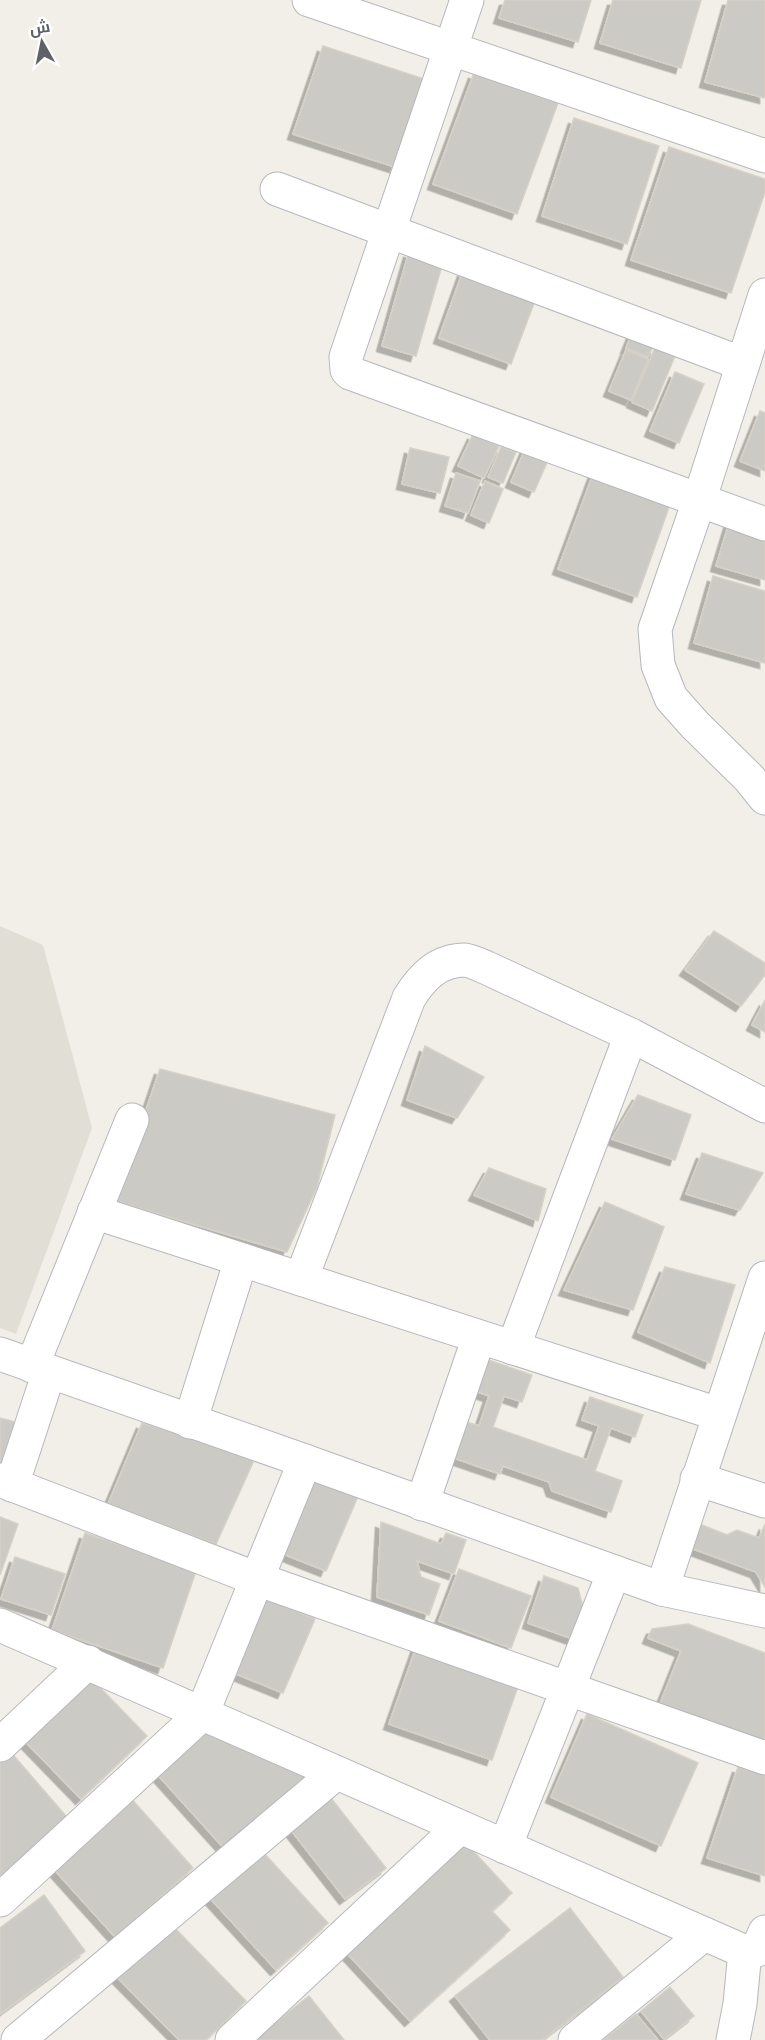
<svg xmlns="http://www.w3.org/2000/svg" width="765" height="2040" font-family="'Titillium Web',Cairo,sans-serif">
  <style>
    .education { fill: #e1ded6 }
    .building { fill: #cccac5; stroke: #d6d1c6; stroke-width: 1.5; filter: url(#shadow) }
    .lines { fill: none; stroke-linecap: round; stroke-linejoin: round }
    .street-casing { stroke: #b5b8bc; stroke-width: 35 }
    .street { stroke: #fff; stroke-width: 33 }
  </style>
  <defs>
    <filter id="shadow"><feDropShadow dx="-5.5" dy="5.5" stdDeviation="0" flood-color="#0004"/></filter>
  </defs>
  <rect width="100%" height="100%" fill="#f1efe8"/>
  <polygon class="education" points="0,926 43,945 92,1128 16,1334 0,1328"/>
  <g class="building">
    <polygon points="505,0 591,0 578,42 499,18"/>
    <polygon points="613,0 701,0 681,68 600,43"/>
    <polygon points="728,0 765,0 765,98 705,82"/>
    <polygon points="323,46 424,79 395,167 293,134"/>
    <polygon points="474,73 558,103 517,214 433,184"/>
    <polygon points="574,118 659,146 627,244 542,216"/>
    <polygon points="669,147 765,179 765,192 731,293 631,260"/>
    <polygon points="409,252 443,262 416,356 382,346"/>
    <polygon points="463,271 536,298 511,364 439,338"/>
    <polygon points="636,324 659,334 648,357 626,348"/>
    <polygon points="655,348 675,356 652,411 632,402"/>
    <polygon points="626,350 648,359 631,400 609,391"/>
    <polygon points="675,372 704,384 679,443 650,431"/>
    <polygon points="760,411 765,413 765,471 740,461"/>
    <polygon points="473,434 499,446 484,478 458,466"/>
    <polygon points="501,447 516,452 503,483 488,477"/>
    <polygon points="526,447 549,458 534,492 511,482"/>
    <polygon points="410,448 449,457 440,493 402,484"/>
    <polygon points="595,469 673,496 637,597 558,569"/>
    <polygon points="456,473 480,481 468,513 445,506"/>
    <polygon points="485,481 503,489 489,523 471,515"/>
    <polygon points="730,520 765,530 765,580 716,566"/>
    <polygon points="713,576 765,591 765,663 694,643"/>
    <polygon points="714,931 765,963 765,975 741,1006 685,970"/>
    <polygon points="765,1000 765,1032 752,1025"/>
    <polygon points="425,1046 484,1077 457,1118 407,1100"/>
    <polygon points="160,1069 335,1115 317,1187 287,1252 115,1201"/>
    <polygon points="638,1095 691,1115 675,1160 612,1139"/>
    <polygon points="702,1153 763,1173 740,1210 686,1194"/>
    <polygon points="489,1168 546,1189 538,1221 474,1195"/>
    <polygon points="605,1202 664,1227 633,1310 564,1290"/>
    <polygon points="665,1267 735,1285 710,1363 638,1332"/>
    <polygon points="480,1357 532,1375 522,1402 504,1396 493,1427 587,1460 599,1426 582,1420 590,1397 643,1415 635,1437 611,1428 595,1471 622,1481 611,1512 552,1491 549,1482 503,1466 500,1474 451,1457 464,1421 479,1426 489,1396 469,1389"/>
    <polygon points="0,1418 19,1423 4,1465 0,1464"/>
    <polygon points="142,1423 256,1456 216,1544 108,1504"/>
    <polygon points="314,1477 359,1494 326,1571 281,1553"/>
    <polygon points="0,1517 18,1524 0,1575"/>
    <polygon points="381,1522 441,1544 446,1533 466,1540 454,1574 417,1561 421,1577 440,1584 429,1615 377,1597"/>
    <polygon points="697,1523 727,1535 737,1530 759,1538 765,1524 765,1587 756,1572 688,1547"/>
    <polygon points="85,1533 196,1571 163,1668 52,1630"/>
    <polygon points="15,1557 65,1574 51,1615 1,1599"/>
    <polygon points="459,1569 531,1596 511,1648 439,1621"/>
    <polygon points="544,1576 578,1588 585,1615 576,1640 528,1623"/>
    <polygon points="261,1596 315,1619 283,1693 229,1671"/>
    <polygon points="688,1624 765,1653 765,1736 761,1745 659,1706 681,1651 648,1638 652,1629"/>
    <polygon points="418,1642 521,1678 492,1760 389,1724"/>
    <polygon points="86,1673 147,1736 81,1799 20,1736"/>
    <polygon points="587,1714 698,1763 661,1846 551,1797"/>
    <polygon points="206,1727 316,1774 222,1846 157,1774"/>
    <polygon points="9,1750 71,1822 0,1882 0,1758"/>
    <polygon points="738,1767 765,1775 765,1876 707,1858"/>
    <polygon points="327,1793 386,1868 345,1899 286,1824"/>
    <polygon points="129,1796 193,1868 115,1937 51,1866"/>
    <polygon points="464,1841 512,1893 492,1911 510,1930 410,2021 345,1951"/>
    <polygon points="262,1851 328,1923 276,1970 210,1898"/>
    <polygon points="44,1895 85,1951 0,2014 0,1928"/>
    <polygon points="570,1908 623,1977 542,2040 490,2040 455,1996"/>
    <polygon points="167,1920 246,2001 206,2040 179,2040 112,1972"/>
    <polygon points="670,1987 694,2016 664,2039 641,2011"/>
    <polygon points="309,1996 344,2040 253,2040"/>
    <polygon points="636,2014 658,2040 607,2040 606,2038"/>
  </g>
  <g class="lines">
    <g class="street-casing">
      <g id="street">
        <polyline points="309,0 765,156"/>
        <polyline points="467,0 346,357 347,370 350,373 765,524"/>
        <polyline points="277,189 743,364"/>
        <polyline points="765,295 699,501 655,629 658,665 671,698 695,725 749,778 765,798"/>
        <polyline points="94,1212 718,1414"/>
        <path d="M301,1279L409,998C422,977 438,960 465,960C472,961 480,965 487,968L631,1035L765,1106"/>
        <polyline points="513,1348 631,1035"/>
        <polyline points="0,1354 305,1461 662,1589 765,1611"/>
        <polyline points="32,1366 132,1120"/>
        <polyline points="190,1422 241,1260"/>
        <polyline points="697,1479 765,1501"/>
        <polyline points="0,1480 257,1579 765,1758"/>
        <polyline points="12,1485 49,1372"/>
        <polyline points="422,1504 479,1337"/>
        <polyline points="662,1589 765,1278"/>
        <polyline points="0,1625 748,1953 757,1950 765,1932"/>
        <polyline points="0,1745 88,1662"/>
        <polyline points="505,1847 614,1572"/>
        <polyline points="0,1900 202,1714 305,1461"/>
        <polyline points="18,2040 336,1773"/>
        <polyline points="232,2040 460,1827"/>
        <polyline points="575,2040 704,1934"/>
        <polyline points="733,2040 740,2004 745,1951"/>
      </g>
    </g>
    <use href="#street" class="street"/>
  </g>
  <g transform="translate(42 42) rotate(351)" stroke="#ffffff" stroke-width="4.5" paint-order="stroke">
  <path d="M0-4.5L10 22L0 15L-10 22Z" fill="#5f6368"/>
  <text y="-9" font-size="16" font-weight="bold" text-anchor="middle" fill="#5f6368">ش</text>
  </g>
</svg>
